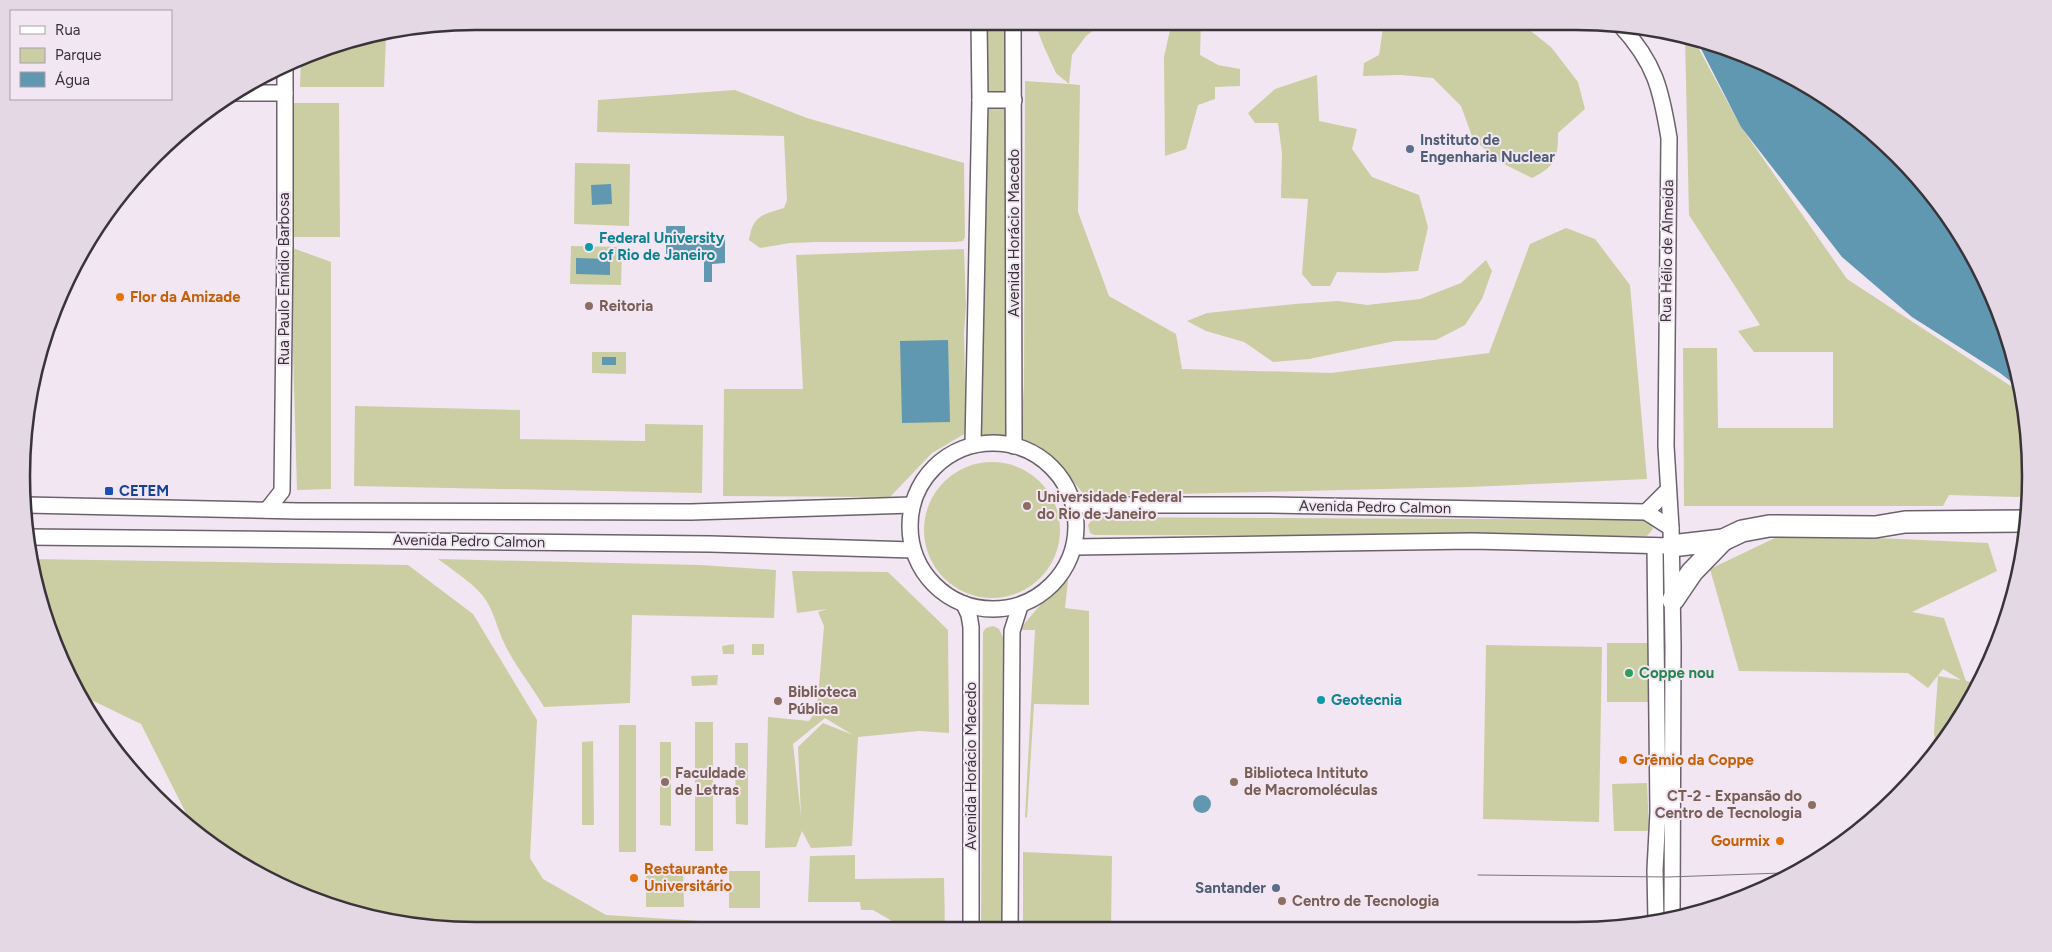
<svg xmlns="http://www.w3.org/2000/svg" width="2052" height="952" font-family="Figtree,sans-serif">
  <style>
    .green { fill: #cacea2; fill-rule: evenodd }
    .water { fill: #6198b1 }
    .lines { fill: none; stroke-linecap: round; stroke-linejoin: round }
    .minor-casing { stroke: #6c616c; stroke-width: 18 }
    .highway-casing { stroke: #6c616c; stroke-width: 24 }
    .minor { stroke: #fff; stroke-width: 15 }
    .highway { stroke: #fff; stroke-width: 21 }
    .tram { stroke: #7b747b; stroke-width: 1 }
    .service-dot { fill: #5c6f8a; stroke: #f2e6f2; stroke-width: 2 }
    .culture-dot { fill: #0f9aa8; stroke: #f2e6f2; stroke-width: 2 }
    .food-dot { fill: #e8710a; stroke: #f2e6f2; stroke-width: 2 }
    .education-dot { fill: #8d6e63; stroke: #f2e6f2; stroke-width: 2 }
    .transit-dot { fill: #1a4fb4; stroke: #f2e6f2; stroke-width: 2 }
    .leisure-dot { fill: #2e9e5b; stroke: #f2e6f2; stroke-width: 2 }
    .labels { text-anchor: middle; dominant-baseline: central; stroke-width: 4; stroke-linejoin: round; paint-order: stroke }
    .service-label { font-size: 15px; font-weight: bold; fill: #4e5e75; stroke: #f2e6f2; text-anchor: start }
    .street-label { font-size: 15px; fill: #393439; stroke: #f2e6f2 }
    .culture-label { font-size: 15px; font-weight: bold; fill: #0d838f; stroke: #f2e6f2; text-anchor: start }
    .food-label { font-size: 15px; font-weight: bold; fill: #c56008; stroke: #f2e6f2; text-anchor: start }
    .education-label { font-size: 15px; font-weight: bold; fill: #785e54; stroke: #f2e6f2; text-anchor: start }
    .transit-label { font-size: 15px; font-weight: bold; fill: #164399; stroke: #f2e6f2; text-anchor: start }
    .leisure-label { font-size: 15px; font-weight: bold; fill: #27864d; stroke: #f2e6f2; text-anchor: start }
    .rim { fill: none; stroke: #393439; stroke-width: 2.5 }
  </style>
  <rect width="100%" height="100%" fill="#f2e6f2"/>
  <g class="green">
    <polygon points="979,21 1013,21 1014,446 993,443 973,445"/>
    <polygon points="1034,21 1106,21 1086,36 1072,55 1069,84 1080,85 1078,212 1109,296 1176,334 1182,369 1331,373 1489,353 1530,244 1566,228 1595,239 1630,285 1647,479 1470,487 1085,496 1062,467 1021,437 1024,384 1025,81 1069,84 1056,73 1044,47"/>
    <polygon points="1172,21 1201,21 1200,55 1218,65 1240,69 1240,86 1215,87 1215,99 1198,105 1186,149 1165,156 1164,57"/>
    <path d="M1381,21H1518L1551,47L1578,82L1585,109L1558,133C1558,158 1556,166 1532,178L1502,163L1473,139L1461,106L1433,78L1401,75L1363,76L1364,63L1379,55L1383,28Z"/>
    <polygon points="386,36 384,87 300,87 301,59 330,45"/>
    <polygon points="1685,36 1693,38 1741,127 1847,279 2023,394 2031,476 2029,494 2018,497 1949,495 1943,506 1684,506 1683,348 1717,348 1718,428 1833,428 1833,352 1754,352 1738,331 1760,325 1689,215"/>
    <polygon points="1317,75 1319,121 1357,129 1352,149 1372,177 1419,195 1428,227 1418,271 1383,273 1337,272 1330,286 1312,286 1302,274 1308,199 1281,198 1282,153 1278,123 1255,123 1248,113 1275,89"/>
    <path d="M735,90L807,118L964,163L965,237L963,241L956,242H816L790,243L760,248L749,240C753,215 762,215 784,208L787,200L784,136L597,132L598,100Z"/>
    <polygon points="294,103 339,103 340,237 291,237"/>
    <polygon points="575,163 630,164 629,226 574,224"/>
    <polygon points="571,246 622,247 621,285 570,284"/>
    <polygon points="290,247 331,262 331,489 297,490"/>
    <polygon points="964,249 966,305 964,332 966,433 932,453 890,497 723,496 724,389 803,389 796,255"/>
    <polygon points="1486,260 1492,271 1482,299 1465,325 1436,340 1395,341 1309,359 1273,362 1244,342 1206,331 1187,321 1207,313 1295,304 1338,301 1367,305 1420,299 1461,283"/>
    <polygon points="592,352 626,352 626,374 592,373"/>
    <polygon points="355,406 520,410 520,439 645,441 645,424 703,425 702,493 354,486"/>
    <circle cx="992" cy="530" r="68"/>
    <polygon points="1102,517 1649,520 1653,529 1647,536 1094,535 1090,533 1088,525 1093,518"/>
    <polygon points="1777,537 1877,538 1988,543 1997,571 1912,612 1944,618 1966,681 1977,683 1943,742 1935,742 1934,732 1938,676 1961,680 1943,669 1928,688 1908,673 1739,671 1710,569"/>
    <polygon points="31,559 408,565 473,614 537,720 530,858 543,879 606,915 812,928 892,929 476,931 387,922 302,896 194,829 141,724 77,693 45,622"/>
    <path d="M438,559L700,565L776,570L774,618L632,615L630,703L544,707C532,686 516,667 505,645C497,629 494,610 483,596C474,584 451,569 438,559Z"/>
    <path d="M792,571L888,572L948,630L949,733L919,731L858,737L852,846L811,848L802,831L796,847L765,848L768,717L809,721L817,710L824,626L818,612L827,609L797,613ZM825,718L853,735L823,723L798,747L801,816L793,744Z"/>
    <polygon points="1069,571 1065,608 1089,611 1089,705 1034,704 1027,818 1025,817 1035,630 1019,630"/>
    <polygon points="993,626 999,629 1003,637 1001,929 981,929 983,632 986,628"/>
    <rect x="1607" y="643" width="44" height="59"/>
    <polygon points="734,644 734,654 723,654 722,646"/>
    <rect x="752" y="644" width="12" height="11"/>
    <polygon points="1486,645 1602,647 1599,822 1483,819"/>
    <polygon points="718,675 717,685 692,686 691,676"/>
    <rect x="695" y="722" width="18" height="129"/>
    <rect x="619" y="725" width="17" height="127"/>
    <polygon points="593,741 594,825 582,825 582,742"/>
    <polygon points="660,742 671,742 671,826 660,825"/>
    <polygon points="735,743 748,743 748,825 736,824"/>
    <polygon points="1647,783 1649,831 1614,831 1612,784"/>
    <polygon points="1023,852 1112,856 1111,929 1023,929"/>
    <polygon points="855,855 855,879 944,878 945,929 906,929 873,910 861,910 860,902 808,902 810,856"/>
    <polygon points="683,868 684,907 646,907 646,869"/>
    <rect x="729" y="871" width="31" height="37"/>
  </g>
  <g class="water">
    <polygon points="1696,39 1750,56 1828,98 1897,154 1954,223 1996,302 2022,390 2000,373 1912,317 1842,257 1741,127"/>
    <polygon points="611,184 612,204 592,205 591,185"/>
    <polygon points="666,226 685,226 685,239 725,239 725,263 712,264 712,282 704,282 704,254 666,254"/>
    <polygon points="576,258 610,259 610,275 576,274"/>
    <polygon points="948,340 950,422 902,423 900,341"/>
    <rect x="602" y="357" width="14" height="8"/>
    <circle cx="1202" cy="804" r="9"/>
  </g>
  <g class="lines">
    <g class="minor-casing">
      <g id="minor">
        <polyline points="1013,21 1014,446"/>
        <path d="M1621,26C1655,63 1661,89 1669,138L1666,446L1671,528L1673,646L1672,917"/>
        <polyline points="233,93 285,93"/>
        <polyline points="980,100 1014,100"/>
        <circle cx="993" cy="526" r="83"/>
        <polyline points="973,445 980,100 979,21"/>
        <polyline points="26,505 298,511 691,512 912,505"/>
        <polyline points="1074,505 1268,505 1646,512 1671,528"/>
        <polyline points="267,510 282,491 285,243 285,66"/>
        <polyline points="1646,512 1668,490"/>
        <polyline points="26,537 710,544 913,550"/>
        <polyline points="1655,546 1658,812 1655,870 1656,921"/>
        <polyline points="1075,547 1472,541 1671,546"/>
        <polyline points="964,604 969,615 971,627 971,929"/>
        <polyline points="1010,929 1012,631 1020,606"/>
      </g>
    </g>
    <g class="highway-casing">
      <g id="highway">
        <polyline points="1671,546 1723,540 1742,531 1769,526 1875,527 1905,522 2026,521"/>
        <polyline points="1673,600 1692,572 1723,540"/>
      </g>
    </g>
    <use href="#minor" class="minor"/>
    <use href="#highway" class="highway"/>
    <polyline class="tram" points="1478,875 1668,877 1782,873"/>
  </g>
  <g class="service-dot">
    <circle cx="1410" cy="149" r="5"/>
    <circle cx="1276" cy="888" r="5"/>
  </g>
  <g class="culture-dot">
    <circle cx="589" cy="247" r="5"/>
    <circle cx="1321" cy="700" r="5"/>
  </g>
  <g class="food-dot">
    <circle cx="120" cy="297" r="5"/>
    <circle cx="1623" cy="760" r="5"/>
    <circle cx="1780" cy="841" r="5"/>
    <circle cx="634" cy="878" r="5"/>
  </g>
  <g class="education-dot">
    <circle cx="589" cy="306" r="5"/>
    <circle cx="1027" cy="506" r="5"/>
    <circle cx="778" cy="701" r="5"/>
    <circle cx="665" cy="782" r="5"/>
    <circle cx="1234" cy="782" r="5"/>
    <circle cx="1812" cy="805" r="5"/>
    <circle cx="1282" cy="901" r="5"/>
  </g>
  <rect class="transit-dot" x="104" y="486" width="10" height="10" rx="2.5"/>
  <circle class="leisure-dot" cx="1629" cy="673" r="5"/>
  <g class="labels">
    <g class="service-label">
      <text x="1420" y="140">Instituto de<tspan x="1420" dy="17">Engenharia Nuclear</tspan></text>
      <text x="1266" y="888" text-anchor="end">Santander</text>
    </g>
    <g class="street-label">
      <text transform="translate(1014 233) rotate(-90)">Avenida Horácio Macedo</text>
      <text transform="translate(1667 251) rotate(-89)">Rua Hélio de Almeida</text>
      <text transform="translate(284 279) rotate(-90)">Rua Paulo Emídio Barbosa</text>
      <text transform="translate(1375 507) rotate(1)">Avenida Pedro Calmon</text>
      <text transform="translate(469 541) rotate(1)">Avenida Pedro Calmon</text>
      <text transform="translate(971 766) rotate(-90)">Avenida Horácio Macedo</text>
    </g>
    <g class="culture-label">
      <text x="599" y="238">Federal University<tspan x="599" dy="17">of Rio de Janeiro</tspan></text>
      <text x="1331" y="700">Geotecnia</text>
    </g>
    <g class="food-label">
      <text x="130" y="297">Flor da Amizade</text>
      <text x="1633" y="760">Grêmio da Coppe</text>
      <text x="1770" y="841" text-anchor="end">Gourmix</text>
      <text x="644" y="869">Restaurante<tspan x="644" dy="17">Universitário</tspan></text>
    </g>
    <g class="education-label">
      <text x="599" y="306">Reitoria</text>
      <text x="1037" y="497">Universidade Federal<tspan x="1037" dy="17">do Rio de Janeiro</tspan></text>
      <text x="788" y="692">Biblioteca<tspan x="788" dy="17">Pública</tspan></text>
      <text x="675" y="773">Faculdade<tspan x="675" dy="17">de Letras</tspan></text>
      <text x="1244" y="773">Biblioteca Intituto<tspan x="1244" dy="17">de Macromoléculas</tspan></text>
      <text x="1802" y="796" text-anchor="end">CT-2 - Expansão do<tspan x="1802" dy="17">Centro de Tecnologia</tspan></text>
      <text x="1292" y="901">Centro de Tecnologia</text>
    </g>
    <g class="transit-label">
      <text x="119" y="491">CETEM</text>
    </g>
    <g class="leisure-label">
      <text x="1639" y="673">Coppe nou</text>
    </g>
  </g>
  <path d="M0 0H2052V952H0ZM476 30H1576A446 446 0 0 1 2022 476V476A446 446 0 0 1 1576 922H476A446 446 0 0 1 30 476V476A446 446 0 0 1 476 30Z" fill="#e3d8e3" fill-rule="evenodd"/>
  <path class="rim" d="M476 30H1576A446 446 0 0 1 2022 476V476A446 446 0 0 1 1576 922H476A446 446 0 0 1 30 476V476A446 446 0 0 1 476 30Z"/>
  <rect x="10" y="10" width="162" height="90" fill="#f2e6f2" stroke="#a89fa8"/>
  <rect x="20" y="26" width="25" height="8" fill="#ffffff" stroke="#a89fa8"/>
  <text x="55" y="35" font-size="15" fill="#393439">Rua</text>
  <rect x="20" y="48" width="25" height="15" fill="#cacea2" stroke="#a89fa8"/>
  <text x="55" y="60" font-size="15" fill="#393439">Parque</text>
  <rect x="20" y="72" width="25" height="15" fill="#6198b1" stroke="#a89fa8"/>
  <text x="55" y="85" font-size="15" fill="#393439">Água</text>
</svg>
